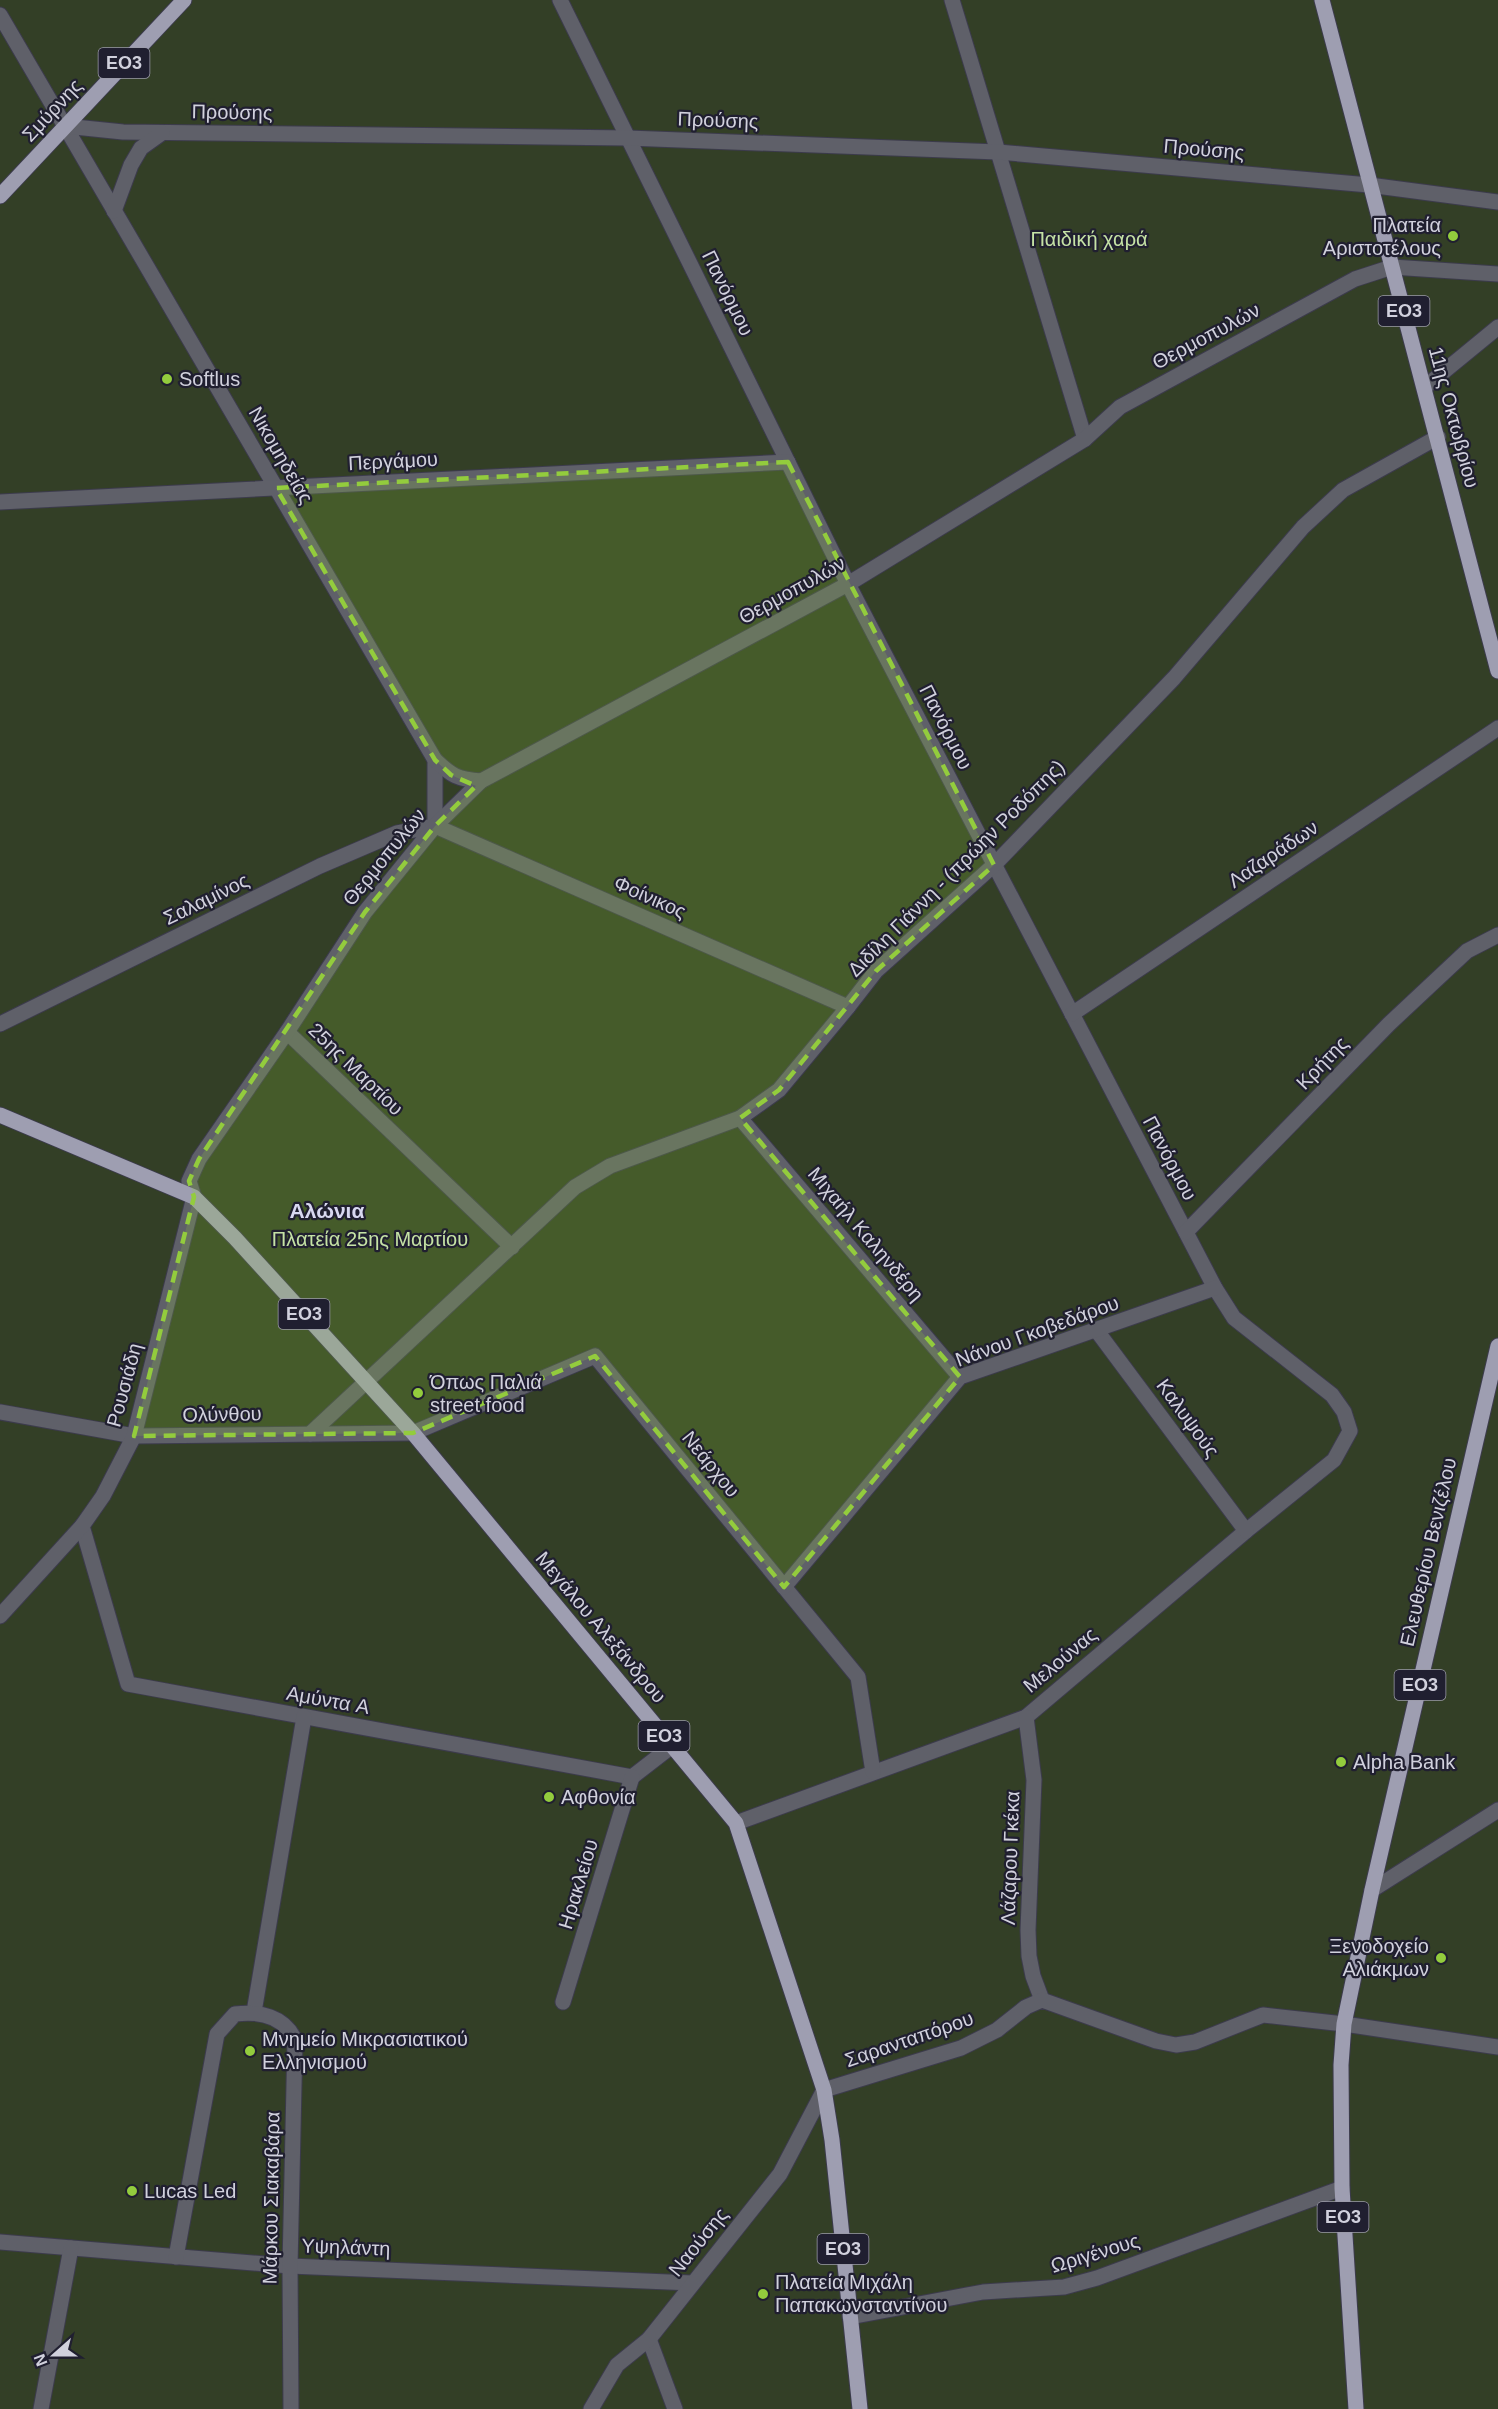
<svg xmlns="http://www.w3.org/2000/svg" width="1498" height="2409" font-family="Helvetica,sans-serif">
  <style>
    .green { fill: #333f26 }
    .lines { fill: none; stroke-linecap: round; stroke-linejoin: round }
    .minor-casing { stroke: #3c3b4c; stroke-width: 17 }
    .major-casing { stroke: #3c3b4c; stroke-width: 17 }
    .minor { stroke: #5f6069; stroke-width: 15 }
    .major { stroke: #9e9eb1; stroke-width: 15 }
    .marked { fill: #93cc3d; fill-opacity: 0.2; stroke: #93cc3d; stroke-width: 4.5; stroke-dasharray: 12 8; stroke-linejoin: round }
    .poi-dot { fill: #93cc3d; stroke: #201f30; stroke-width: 2 }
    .labels { text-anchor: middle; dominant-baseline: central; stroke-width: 4.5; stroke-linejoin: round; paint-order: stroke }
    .shield { fill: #201f30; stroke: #9c9ca9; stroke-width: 1.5 }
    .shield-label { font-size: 18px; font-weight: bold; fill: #d1d1dd }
    .street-label { font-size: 20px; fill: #d1d1dd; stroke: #201f30 }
    .poi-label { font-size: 20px; fill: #d1d1dd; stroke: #201f30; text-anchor: start }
    .park-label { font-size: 20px; fill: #c5e2a5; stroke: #201f30 }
    .neighbourhood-label { font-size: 21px; font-weight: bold; fill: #d8d8f0; stroke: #201f30 }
  </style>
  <rect width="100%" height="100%" fill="#201f30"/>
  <rect class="green" x="0" y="0" width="1498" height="2409"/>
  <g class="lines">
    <g class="minor-casing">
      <g id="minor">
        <polyline points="560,0 848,584 1215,1288 1234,1318 1332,1395 1344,1412 1350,1431 1334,1460 1246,1531 1026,1717 736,1823"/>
        <polyline points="952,0 1085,439"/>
        <polyline points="0,15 435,760 435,826"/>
        <polyline points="65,126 123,132 628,138 998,152 1369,185 1498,202"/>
        <polyline points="114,211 131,165 141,148 162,133"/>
        <polyline points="1425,387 1498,327"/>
        <polyline points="0,502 788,462"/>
        <path d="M435,760C452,776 457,779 481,781"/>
        <polyline points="435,826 848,1007"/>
        <polyline points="1072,1014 1498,728"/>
        <polyline points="0,1024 320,866 397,833 435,826"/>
        <polyline points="287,1032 512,1247"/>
        <polyline points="740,1118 960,1377"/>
        <polyline points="1186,1232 1389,1024 1467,951 1498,935"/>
        <polyline points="1097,1331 1246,1531"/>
        <polyline points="0,1412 134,1436 413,1433 595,1356 858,1677 873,1772"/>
        <polyline points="310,1434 575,1187 610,1166 740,1118 779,1090 848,1007 876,971 994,865 1174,678 1303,527 1343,490 1438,437"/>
        <polyline points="82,1526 128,1684 632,1777 672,1746"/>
        <polyline points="784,1587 960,1377 1215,1288"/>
        <polyline points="0,1616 82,1526 103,1496 134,1436 194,1197 189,1181 199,1159 287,1032 365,912 435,826 481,781 848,584 1085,439 1120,407 1355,279 1392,267 1498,274"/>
        <polyline points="1026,1717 1034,1780 1028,1930 1029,1956 1033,1976 1042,2000"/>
        <polyline points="1372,1890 1498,1810"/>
        <polyline points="563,2002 632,1777"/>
        <polyline points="254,2012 304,1717"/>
        <polyline points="0,2242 290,2266 692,2283"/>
        <path d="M176,2257L217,2034L235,2014C259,2011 284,2016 295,2040L290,2266L291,2409"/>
        <polyline points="850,2317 983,2292 1064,2287 1097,2278 1342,2188"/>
        <polyline points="649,2339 675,2409"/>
        <polyline points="41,2409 71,2248"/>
        <polyline points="591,2409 617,2365 649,2339 780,2174 824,2090 961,2048 997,2030 1026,2007 1042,2000 1156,2041 1176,2045 1195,2042 1263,2015 1344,2024 1498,2047"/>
      </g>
    </g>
    <g class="major-casing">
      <g id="major">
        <polyline points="1322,0 1498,671"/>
        <polyline points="0,196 184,0"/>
        <polyline points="0,1115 194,1197 235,1238 413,1433 736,1823 824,2090 832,2140 860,2409"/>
        <polyline points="1356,2409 1342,2188 1341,2065 1344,2024 1372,1890 1498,1346"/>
      </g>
    </g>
    <use href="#minor" class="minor"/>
    <use href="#major" class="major"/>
  </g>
  <path class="marked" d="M788,462L994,865L876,971L779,1090L740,1118L960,1377L784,1587L595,1356L413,1433L134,1436L194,1197L189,1181L199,1159L365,912L435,826L476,786L451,775L435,760L276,488Z"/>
  <g class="poi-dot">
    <circle cx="1453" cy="236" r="6"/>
    <circle cx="167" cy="379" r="6"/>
    <circle cx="418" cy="1393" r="6"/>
    <circle cx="1341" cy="1762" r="6"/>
    <circle cx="549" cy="1797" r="6"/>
    <circle cx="1441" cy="1958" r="6"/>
    <circle cx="250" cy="2051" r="6"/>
    <circle cx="132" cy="2191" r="6"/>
    <circle cx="763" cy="2294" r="6"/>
  </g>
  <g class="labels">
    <g class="shield">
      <rect x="98.5" y="48" width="51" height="30" rx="4.5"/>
      <rect x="1378.5" y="296" width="51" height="30" rx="4.5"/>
      <rect x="278.5" y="1299" width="51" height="30" rx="4.5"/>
      <rect x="1394.5" y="1670" width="51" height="30" rx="4.5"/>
      <rect x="638.5" y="1721" width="51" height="30" rx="4.5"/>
      <rect x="1317.5" y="2202" width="51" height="30" rx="4.5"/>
      <rect x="817.5" y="2234" width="51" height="30" rx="4.5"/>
    </g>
    <g class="shield-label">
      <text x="124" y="63">ΕΟ3</text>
      <text x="1404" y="311">ΕΟ3</text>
      <text x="304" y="1314">ΕΟ3</text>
      <text x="1420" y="1685">ΕΟ3</text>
      <text x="664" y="1736">ΕΟ3</text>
      <text x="1343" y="2217">ΕΟ3</text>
      <text x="843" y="2249">ΕΟ3</text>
    </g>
    <g class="street-label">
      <text transform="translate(52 110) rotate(-47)">Σμύρνης</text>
      <text transform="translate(232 112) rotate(1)">Προύσης</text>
      <text transform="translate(718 120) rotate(2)">Προύσης</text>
      <text transform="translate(1204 149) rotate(5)">Προύσης</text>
      <text transform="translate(728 293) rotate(64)">Πανόρμου</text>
      <text transform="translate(1206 336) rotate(-28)">Θερμοπυλών</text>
      <text transform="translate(1454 417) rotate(75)">11ης Οκτωβρίου</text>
      <text transform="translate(281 455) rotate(60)">Νικομηδείας</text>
      <text transform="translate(393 461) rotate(-3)">Περγάμου</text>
      <text transform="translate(792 590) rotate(-29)">Θερμοπυλών</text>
      <text transform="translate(946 727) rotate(63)">Πανόρμου</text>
      <text transform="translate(1273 854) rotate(-34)">Λαζαράδων</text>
      <text transform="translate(384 857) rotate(-51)">Θερμοπυλών</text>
      <text transform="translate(956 868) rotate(-45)">Διδίλη Γιάννη - (πρώην Ροδόπης)</text>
      <text transform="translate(650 897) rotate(24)">Φοίνικος</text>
      <text transform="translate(206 899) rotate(-26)">Σαλαμίνος</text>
      <text transform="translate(1322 1063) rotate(-46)">Κρήτης</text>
      <text transform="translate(356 1069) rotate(44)">25ης Μαρτίου</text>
      <text transform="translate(1170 1158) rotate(62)">Πανόρμου</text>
      <text transform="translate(866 1234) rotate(50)">Μιχαήλ Καληνδέρη</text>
      <text transform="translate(1037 1331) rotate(-20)">Νάνου Γκοβεδάρου</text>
      <text transform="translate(124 1385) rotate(-75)">Ρουσιάδη</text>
      <text transform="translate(222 1414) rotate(-1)">Ολύνθου</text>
      <text transform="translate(1188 1418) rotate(54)">Καλυψούς</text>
      <text transform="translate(711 1464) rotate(51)">Νεάρχου</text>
      <text transform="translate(1428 1552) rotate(-77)">Ελευθερίου Βενιζέλου</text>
      <text transform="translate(601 1627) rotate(50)">Μεγάλου Αλεξάνδρου</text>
      <text transform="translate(1060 1660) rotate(-40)">Μελούνας</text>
      <text transform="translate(328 1700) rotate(10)">Αμύντα A</text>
      <text transform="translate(1010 1858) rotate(-88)">Λάζαρου Γκέκα</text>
      <text transform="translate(578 1884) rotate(-73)">Ηρακλείου</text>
      <text transform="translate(909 2039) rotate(-19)">Σαρανταπόρου</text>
      <text transform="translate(271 2198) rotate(-89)">Μάρκου Σιακαβάρα</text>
      <text transform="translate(698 2242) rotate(-51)">Ναούσης</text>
      <text transform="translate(346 2247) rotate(2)">Υψηλάντη</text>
      <text transform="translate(1095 2253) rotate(-17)">Ωριγένους</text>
    </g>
    <g class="poi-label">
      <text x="1441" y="225" text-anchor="end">Πλατεία<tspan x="1441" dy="23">Αριστοτέλους</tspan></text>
      <text x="179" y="379">Softlus</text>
      <text x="430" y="1382">Όπως Παλιά<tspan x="430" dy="23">street food</tspan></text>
      <text x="1353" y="1762">Alpha Bank</text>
      <text x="561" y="1797">Αφθονία</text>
      <text x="1429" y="1946" text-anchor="end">Ξενοδοχείο<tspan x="1429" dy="23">Αλιάκμων</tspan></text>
      <text x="262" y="2039">Μνημείο Μικρασιατικού<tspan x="262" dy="23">Ελληνισμού</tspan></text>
      <text x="144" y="2191">Lucas Led</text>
      <text x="775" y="2282">Πλατεία Μιχάλη<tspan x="775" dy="23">Παπακωνσταντίνου</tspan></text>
    </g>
    <g class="park-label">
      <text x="1089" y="239">Παιδική χαρά</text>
      <text x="370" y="1239">Πλατεία 25ης Μαρτίου</text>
    </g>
    <g class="neighbourhood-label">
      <text x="327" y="1210">Αλώνια</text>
    </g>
  </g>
  <g transform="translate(54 2355) rotate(249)" stroke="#201f30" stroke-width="4.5" paint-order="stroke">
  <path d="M0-4.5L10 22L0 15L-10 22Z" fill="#d1d1dd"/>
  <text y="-9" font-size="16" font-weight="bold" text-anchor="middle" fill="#d1d1dd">N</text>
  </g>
</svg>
